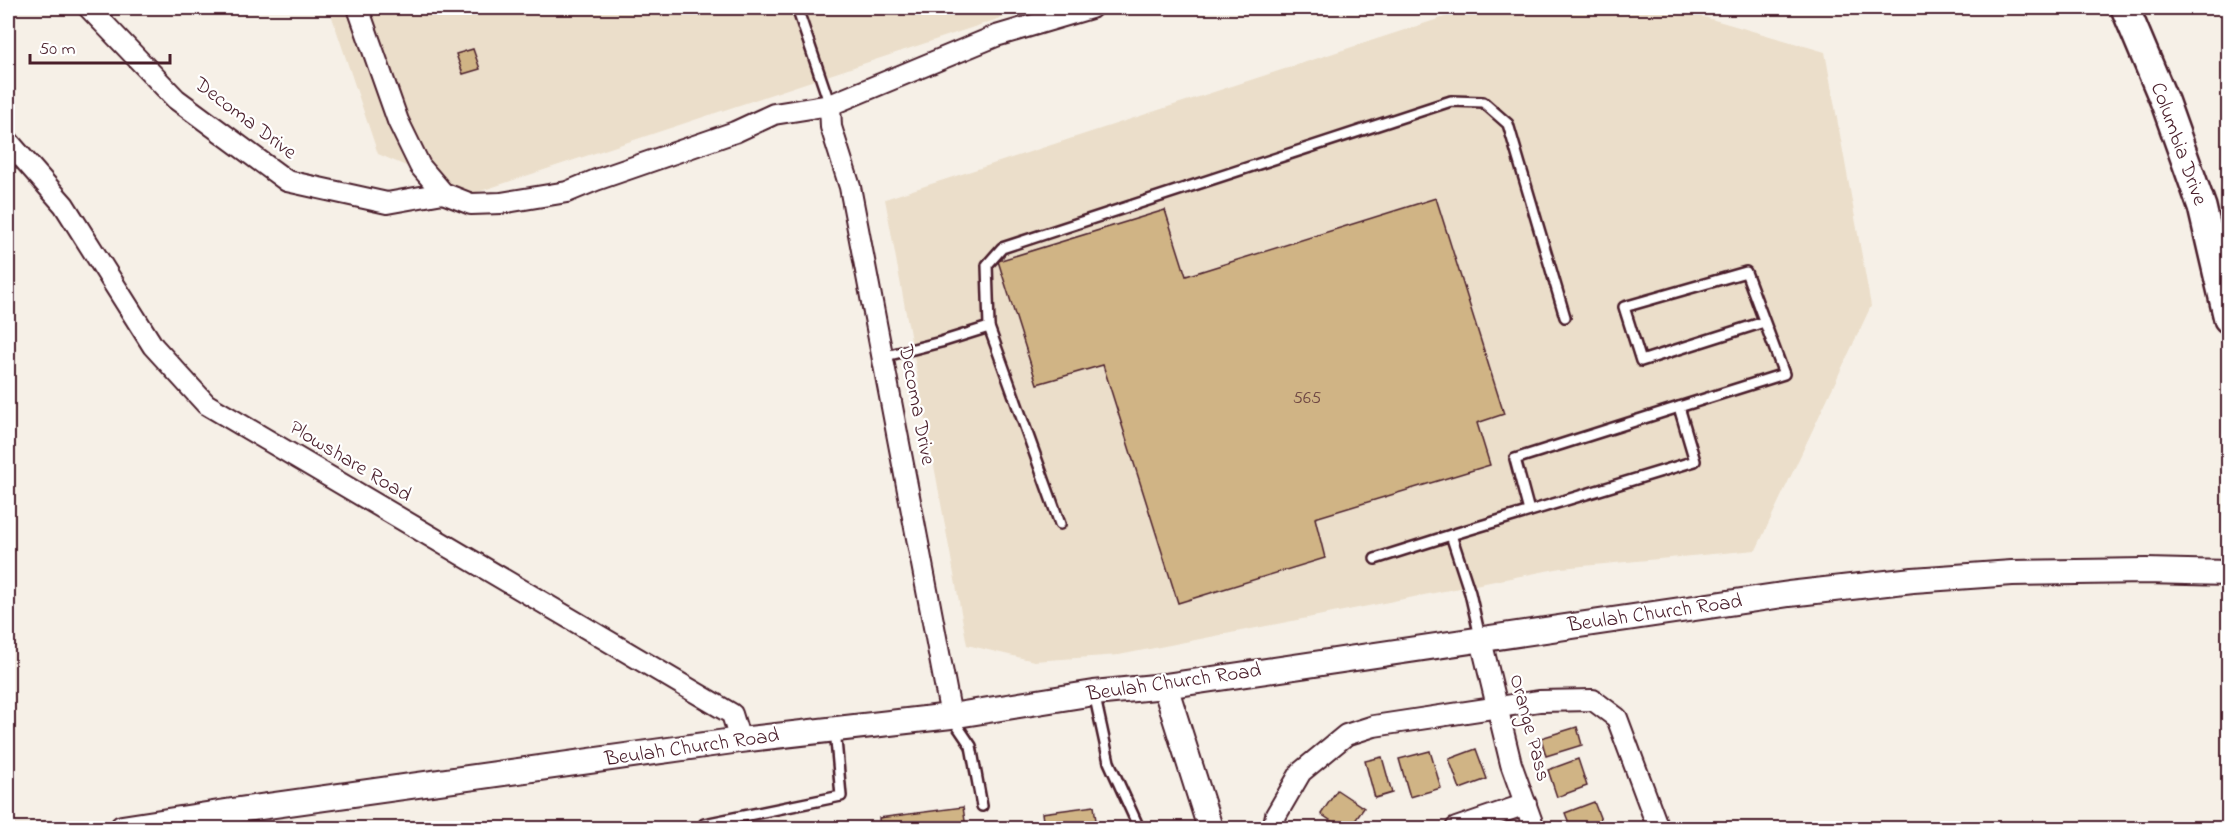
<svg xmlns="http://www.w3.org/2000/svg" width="2236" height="836" font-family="'Indie Flower',sans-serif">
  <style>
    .built { fill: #ebdeca }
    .building { fill: #d0b485; stroke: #4a1f2b; stroke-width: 1.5 }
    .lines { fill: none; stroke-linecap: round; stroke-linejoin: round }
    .service-casing { stroke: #4a1f2b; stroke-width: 14 }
    .minor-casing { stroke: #4a1f2b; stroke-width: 24 }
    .tertiary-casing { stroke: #4a1f2b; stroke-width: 28 }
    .secondary-casing { stroke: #4a1f2b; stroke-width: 32 }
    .service { stroke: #fff; stroke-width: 9 }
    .minor { stroke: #fff; stroke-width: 20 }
    .tertiary { stroke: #fff; stroke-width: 24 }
    .secondary { stroke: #fff; stroke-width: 27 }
    .labels { text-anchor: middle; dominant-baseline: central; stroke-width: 4.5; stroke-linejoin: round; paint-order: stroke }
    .number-label { font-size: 18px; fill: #6c4442 }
    .street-label { font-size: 21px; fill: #4a1f2b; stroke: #fff }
  </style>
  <rect width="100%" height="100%" fill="#f6f0e7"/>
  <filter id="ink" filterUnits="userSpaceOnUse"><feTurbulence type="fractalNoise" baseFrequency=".0167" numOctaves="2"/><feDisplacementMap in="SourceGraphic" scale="12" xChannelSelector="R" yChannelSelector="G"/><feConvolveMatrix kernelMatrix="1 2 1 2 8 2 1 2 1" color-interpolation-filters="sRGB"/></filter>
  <g filter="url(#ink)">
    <g class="built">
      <polygon points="329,8 1031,8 472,194 378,154"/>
      <polygon points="1472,8 1673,8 1825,52 1871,306 1756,550 1561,568 1119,655 1034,661 967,645 885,199"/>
    </g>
    <g class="building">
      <polygon points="473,49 480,69 463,74 456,54"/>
      <polygon points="1436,198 1504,414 1477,423 1490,465 1315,518 1325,558 1178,603 1103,365 1037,384 998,261 1165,210 1186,276"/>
      <polygon points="1577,727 1582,745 1546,756 1541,738"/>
      <polygon points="1476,749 1487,779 1460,789 1449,759"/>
      <polygon points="1430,751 1441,788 1410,797 1399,759"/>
      <polygon points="1382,757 1392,793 1375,798 1365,761"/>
      <polygon points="1578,759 1587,786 1557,797 1548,770"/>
      <polygon points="1337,790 1364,808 1350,828 1342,828 1321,814"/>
      <polygon points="1594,802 1604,828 1571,828 1565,813"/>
      <polygon points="1094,806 1097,828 1044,828 1042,813"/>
      <polygon points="963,807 966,828 880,828 879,818"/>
    </g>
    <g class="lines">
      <g class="service-casing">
        <g id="service">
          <polyline points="797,8 830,105"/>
          <polyline points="989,327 1060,524"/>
          <polyline points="882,357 941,342 989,327 987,265 1002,248 1451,101 1483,102 1508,124 1565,317"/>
          <polyline points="1529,511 1515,459 1679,407"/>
          <polyline points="1451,535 1695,461 1679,407 1784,374 1746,272 1624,307 1641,361 1764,322"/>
          <polyline points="1375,559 1451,535 1470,593 1480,637"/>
          <polyline points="1094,693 1109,762 1139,828"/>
          <polyline points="952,718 971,746 982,806"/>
          <polyline points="704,824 841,796 835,729"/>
        </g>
      </g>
      <g class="minor-casing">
        <g id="minor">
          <polyline points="89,8 176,99 287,181 387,203 443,193"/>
          <polyline points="358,8 398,121 420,166 443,193 471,204 501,203 567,192 596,180 735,132 774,114 830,105 831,127 850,187 951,716"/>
          <polyline points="830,105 996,36 1091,8"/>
          <polyline points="8,141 64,205 153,346 206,404 732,714 740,740"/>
          <polyline points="1481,640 1511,764 1534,828"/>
          <polyline points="1273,828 1276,815 1301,772 1346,735 1374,726 1539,701 1593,700 1617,718 1658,828"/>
          <polyline points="1456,828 1526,804"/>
        </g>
      </g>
      <g class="tertiary-casing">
        <g id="tertiary">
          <polyline points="1165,686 1210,828"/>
          <polyline points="122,828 232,811 740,740 951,716 1094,693 1165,686 1789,594 1913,580 2012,573 2146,571 2228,573"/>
        </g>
      </g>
      <g class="secondary-casing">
        <polyline id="secondary" points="2125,8 2165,103 2202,207 2228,319"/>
      </g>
      <use href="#service" class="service"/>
      <use href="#minor" class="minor"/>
      <use href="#tertiary" class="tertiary"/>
      <use href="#secondary" class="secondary"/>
    </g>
  </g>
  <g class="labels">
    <g class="number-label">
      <text x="1307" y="399">565</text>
    </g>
    <g class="street-label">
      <text transform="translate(245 119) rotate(37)">Decoma Drive</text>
      <text transform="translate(2178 144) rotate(70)">Columbia Drive</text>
      <text transform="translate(916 405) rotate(79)">Decoma Drive</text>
      <text transform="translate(350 462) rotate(31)">Plowshare Road</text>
      <text transform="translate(1655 614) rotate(-8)">Beulah Church Road</text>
      <text transform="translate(1174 683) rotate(-8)">Beulah Church Road</text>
      <text transform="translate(1529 728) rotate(75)">Orange Pass</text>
      <text transform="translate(692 748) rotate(-8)">Beulah Church Road</text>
    </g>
  </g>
  <rect width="2236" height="836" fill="none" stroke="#fff" stroke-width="30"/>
  <rect x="15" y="15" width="2206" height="806" fill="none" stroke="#4a1f2b" stroke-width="2" filter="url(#ink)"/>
  <path d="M30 54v9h140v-9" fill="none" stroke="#4a1f2b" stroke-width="3"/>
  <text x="39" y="54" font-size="18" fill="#4a1f2b" stroke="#ffffff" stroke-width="4.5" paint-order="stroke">50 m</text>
</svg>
